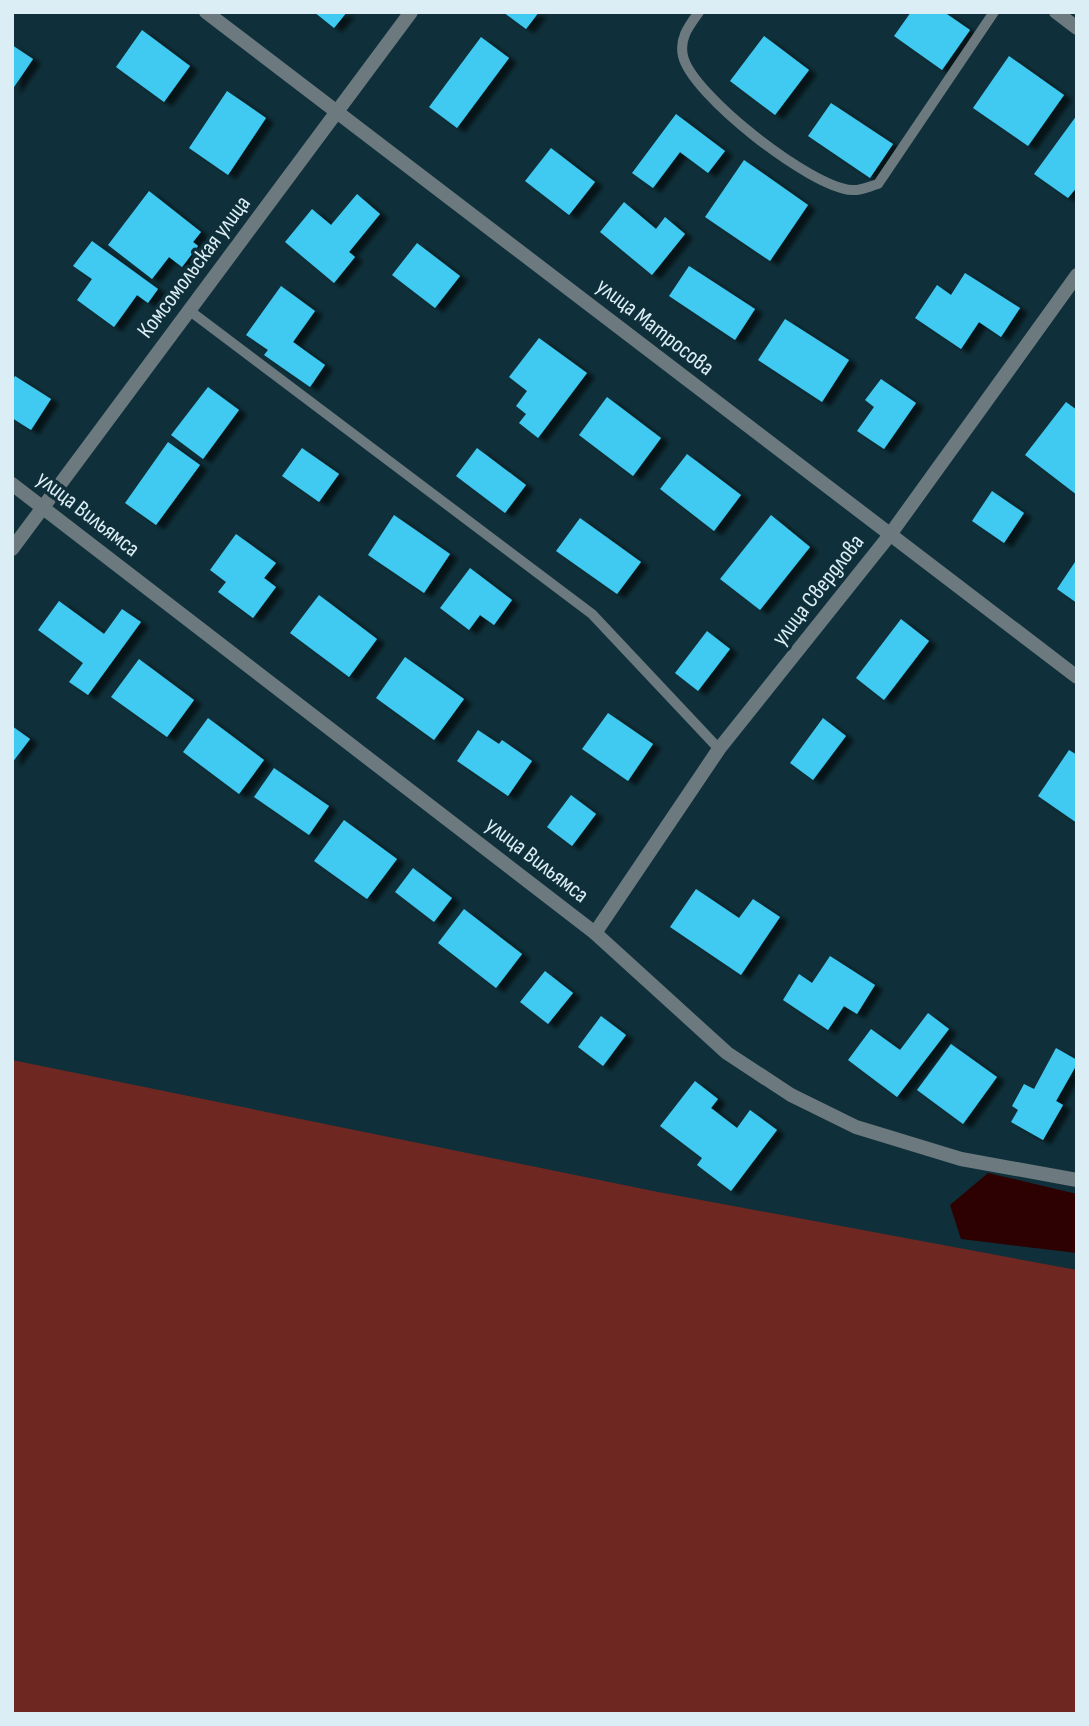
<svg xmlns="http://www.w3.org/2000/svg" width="1089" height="1726" font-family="'Sofia Sans Condensed',sans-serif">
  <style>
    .green { fill: #6f2721 }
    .water { fill: #2d0001 }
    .building { fill: #40caf1; filter: url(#shadow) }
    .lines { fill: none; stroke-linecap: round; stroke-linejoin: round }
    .service { stroke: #6c7a7f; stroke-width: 10 }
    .minor { stroke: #6c7a7f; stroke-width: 14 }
    .tertiary { stroke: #6c7a7f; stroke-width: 14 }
    .labels { text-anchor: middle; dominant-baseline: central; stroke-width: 7; stroke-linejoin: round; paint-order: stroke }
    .street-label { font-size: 23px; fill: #dceef5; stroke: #0f303a }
  </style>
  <defs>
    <filter id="shadow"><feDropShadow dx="8" dy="4.5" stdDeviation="2" flood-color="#0009"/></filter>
  </defs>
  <rect width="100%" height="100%" fill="#0f303a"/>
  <polygon class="green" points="12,1060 658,1192 1077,1270 1077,1714 12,1714"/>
  <polygon class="water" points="988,1173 1077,1194 1077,1253 961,1239 950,1205"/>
  <g class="building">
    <polygon points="314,12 347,12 334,28"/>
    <polygon points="503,12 539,12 526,29"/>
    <polygon points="911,12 944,12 970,30 942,70 894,36"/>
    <polygon points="142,30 190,66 164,102 116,67"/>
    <polygon points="764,36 809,70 775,115 730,81"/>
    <polygon points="481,37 509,58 457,128 429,107"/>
    <polygon points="12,45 33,59 12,90"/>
    <polygon points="1009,56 1064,95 1028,146 973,108"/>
    <polygon points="227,91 266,118 228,175 189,148"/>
    <polygon points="831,103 893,144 870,178 808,136"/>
    <polygon points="676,114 725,151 708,173 680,152 653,188 632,173"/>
    <polygon points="1077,115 1077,187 1068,198 1034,174"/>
    <polygon points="551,148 595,182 569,215 525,181"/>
    <polygon points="744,160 808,205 770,261 705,217"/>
    <polygon points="149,191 201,232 193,242 198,246 182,267 169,257 152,279 108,245"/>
    <polygon points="357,194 380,214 349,252 355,257 334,283 285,242 312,209 331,225"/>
    <polygon points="624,202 656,229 665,217 685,234 652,275 600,232"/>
    <polygon points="92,241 158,289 148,303 137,295 114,327 77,300 92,279 73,266"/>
    <polygon points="417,243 460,276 435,308 392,275"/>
    <polygon points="689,266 755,309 735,340 669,296"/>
    <polygon points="965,273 1020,308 1001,337 979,322 961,349 915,318 937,285 951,295"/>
    <polygon points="281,286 315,311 293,342 325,365 310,387 264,355 268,350 246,335"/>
    <polygon points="785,319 849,360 822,402 758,360"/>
    <polygon points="539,338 587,373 538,438 519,423 526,414 516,406 527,391 509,377"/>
    <polygon points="15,376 51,399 31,430 12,418 12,381"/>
    <polygon points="881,379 916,403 884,449 857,431 874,407 865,400"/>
    <polygon points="208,387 239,410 203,459 171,435"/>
    <polygon points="607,397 661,438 633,476 579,435"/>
    <polygon points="1066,402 1077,410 1077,495 1025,455"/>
    <polygon points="168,442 200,465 156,525 125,503"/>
    <polygon points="302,448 339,474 319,502 282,476"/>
    <polygon points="477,448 526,485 505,513 456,476"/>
    <polygon points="687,454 741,495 714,531 660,489"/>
    <polygon points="992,491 1024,513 1004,543 972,521"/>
    <polygon points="394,515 450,554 424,593 368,555"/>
    <polygon points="771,515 810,547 760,610 720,579"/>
    <polygon points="580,518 641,562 617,594 556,551"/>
    <polygon points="236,534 276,563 264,578 276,587 253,618 218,592 226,582 210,570"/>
    <polygon points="1077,559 1077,603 1057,589"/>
    <polygon points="470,568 512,600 494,625 480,615 469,630 440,608"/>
    <polygon points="319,595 377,639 349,677 290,633"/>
    <polygon points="59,601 104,634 122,609 141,622 88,695 69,682 83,663 38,630"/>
    <polygon points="901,619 929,641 884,700 856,678"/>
    <polygon points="707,631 730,649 698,691 675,673"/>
    <polygon points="405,657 464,699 434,740 376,698"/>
    <polygon points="139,659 194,700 167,737 111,697"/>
    <polygon points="608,713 653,744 628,781 582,749"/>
    <polygon points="208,718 264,760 239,794 183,752"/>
    <polygon points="823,718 846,736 813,780 790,763"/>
    <polygon points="12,726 30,739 12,763"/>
    <polygon points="478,730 499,744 502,740 532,761 508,796 457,761"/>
    <polygon points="1069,750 1077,755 1077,823 1038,796"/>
    <polygon points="274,768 329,806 309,835 254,797"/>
    <polygon points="571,795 596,814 572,846 547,827"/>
    <polygon points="344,820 397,859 367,899 314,861"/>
    <polygon points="413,868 452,898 434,922 395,892"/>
    <polygon points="696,889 739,918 753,899 780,917 741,975 670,927"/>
    <polygon points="464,909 522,954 496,988 438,943"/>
    <polygon points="830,956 875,985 857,1014 844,1006 828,1030 783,1000 799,974 812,983"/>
    <polygon points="545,971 573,993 548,1024 520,1002"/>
    <polygon points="928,1013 949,1029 897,1097 848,1060 871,1029 900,1050"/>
    <polygon points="601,1016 626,1035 603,1066 578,1047"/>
    <polygon points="951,1044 997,1077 963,1124 917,1090"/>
    <polygon points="1056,1048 1077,1060 1077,1064 1056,1101 1063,1105 1043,1140 1011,1122 1018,1110 1012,1106 1024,1084 1034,1089"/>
    <polygon points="695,1081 718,1099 711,1108 737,1128 750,1110 777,1130 731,1191 697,1165 702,1158 660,1126"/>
  </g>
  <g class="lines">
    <g class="service">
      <path d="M699,12C689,26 679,38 683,56C691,94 811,188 852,190C860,191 870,186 878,184L994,12"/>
      <polyline points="190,311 592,614 719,749"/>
    </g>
    <g class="minor">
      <polyline points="1056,12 1077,28"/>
      <polyline points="12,484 595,933 727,1053 791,1095 856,1127 961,1159 1077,1180"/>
      <polyline points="12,549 411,12"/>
      <polyline points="595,933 719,749 889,536 1077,275"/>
    </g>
    <polyline class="tertiary" points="206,12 1077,677"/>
  </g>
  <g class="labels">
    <g class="street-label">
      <text transform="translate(194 267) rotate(-53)">Комсомольская улица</text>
      <text transform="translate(655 327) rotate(38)">улица Матросова</text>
      <text transform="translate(88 514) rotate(38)">улица Вильямса</text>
      <text transform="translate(818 590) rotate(-52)">улица Свердлова</text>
      <text transform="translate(537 860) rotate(38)">улица Вильямса</text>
    </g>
  </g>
  <rect width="1089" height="1726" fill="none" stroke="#dceef5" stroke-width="28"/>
</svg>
